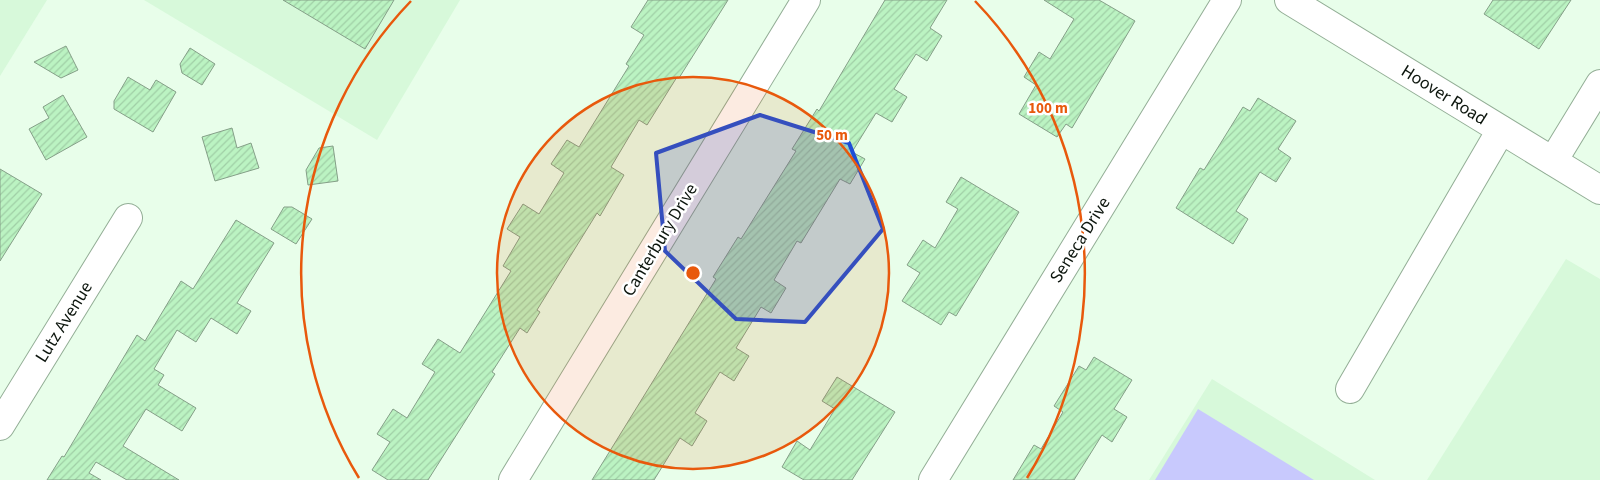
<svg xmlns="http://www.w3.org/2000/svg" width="1600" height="480" font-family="'Source Sans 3',sans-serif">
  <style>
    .built { fill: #d7f9da }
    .green { fill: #c8c9fd }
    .building { fill: url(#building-hatch); stroke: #859f88 }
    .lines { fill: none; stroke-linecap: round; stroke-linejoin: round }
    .minor-casing { stroke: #93ae96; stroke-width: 30 }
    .major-casing { stroke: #93ae96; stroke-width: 30 }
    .minor { stroke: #fff; stroke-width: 28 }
    .major { stroke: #fff; stroke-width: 28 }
    .marked { fill: #1d4ed8; fill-opacity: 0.2; stroke: #1d4ed8; stroke-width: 4; stroke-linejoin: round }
    .ring { fill: none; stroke: #e8590c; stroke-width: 2.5 }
    .labels { text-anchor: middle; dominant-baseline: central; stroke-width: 5; stroke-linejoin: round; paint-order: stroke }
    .street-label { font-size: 18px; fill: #0c150d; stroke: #fff }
    .centre { fill: #e8590c; stroke: #fff; stroke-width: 2.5 }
    .ring-label { font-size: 15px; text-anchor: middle; font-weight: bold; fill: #e8590c; stroke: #fff; stroke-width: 5; stroke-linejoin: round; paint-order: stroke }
  </style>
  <defs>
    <pattern id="building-hatch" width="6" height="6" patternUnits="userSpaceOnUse" patternTransform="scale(1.25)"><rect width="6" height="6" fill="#bbf3c2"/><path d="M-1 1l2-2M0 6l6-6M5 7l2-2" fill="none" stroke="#a0cfa6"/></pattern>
  </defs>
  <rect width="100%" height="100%" fill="#e8feea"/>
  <g class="built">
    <polygon points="0,0 47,0 0,76"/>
    <polygon points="144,0 460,0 377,140"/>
    <polygon points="1566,259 1600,279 1600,480 1427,480"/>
    <polygon points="1212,379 1375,480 1149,480"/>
  </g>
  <polygon class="green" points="1198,409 1314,480 1155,480"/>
  <g class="building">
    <polygon points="283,0 394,0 365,49"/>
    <polygon points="648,0 728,0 679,78 677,77 647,125 639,120 611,167 624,175 600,216 597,213 537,310 540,312 527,333 520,328 492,372 495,374 428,480 388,480 372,470 390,442 377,434 393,409 407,418 435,372 422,364 438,339 460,353 511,271 503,266 520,237 507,229 523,204 539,214 564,173 551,164 567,140 579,147 629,66 626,64 644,35 631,27"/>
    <polygon points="885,0 947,0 930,28 942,36 927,61 916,54 894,89 907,97 892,122 876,113 852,152 865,159 850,184 840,179 801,243 797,241 774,280 786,288 771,313 761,307 736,348 749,356 734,381 720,372 695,413 707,421 692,446 680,438 654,480 592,480 716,279 713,277 738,237 741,239 796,151 792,149 817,109 819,111"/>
    <polygon points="1044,0 1099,0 1135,21 1072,128 1066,124 1057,137 1019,114 1036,85 1024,77 1039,52 1050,59 1074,19"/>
    <polygon points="1493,0 1571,0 1539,49 1484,14"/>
    <polygon points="66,46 78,70 61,78 34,62"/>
    <polygon points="190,48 215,64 202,85 182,73 180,64"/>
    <polygon points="128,77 150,90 156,80 176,92 153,132 114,109 114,101"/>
    <polygon points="63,95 87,137 46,160 29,129 49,118 43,107"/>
    <polygon points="1258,98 1296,121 1278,149 1291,158 1276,182 1260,172 1236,211 1248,219 1233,244 1176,208 1200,168 1204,170 1243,107 1250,111"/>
    <polygon points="232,128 237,148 251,143 259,168 215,181 202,137"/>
    <polygon points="333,146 338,181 308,185 306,170 319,148"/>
    <polygon points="0,169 42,194 0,261"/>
    <polygon points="961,177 1019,212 956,316 949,312 941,325 902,301 920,273 907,265 923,240 935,248 958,209 946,202"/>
    <polygon points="284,207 292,207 312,219 296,244 271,229"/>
    <polygon points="236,220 274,243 237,303 251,311 237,334 211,318 196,342 177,330 154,369 164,375 158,385 196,408 182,431 146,409 123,446 179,480 127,480 96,462 89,473 101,480 47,480 62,456 64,457 137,335 145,341 181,281 193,289"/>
    <polygon points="1094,357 1132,380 1114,409 1127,417 1112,442 1102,435 1074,480 1013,480 1034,445 1041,449 1063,412 1054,406 1079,366 1086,370"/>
    <polygon points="837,377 895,412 852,480 804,480 782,467 797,441 810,450 835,409 822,401"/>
  </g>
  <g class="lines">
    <g class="minor-casing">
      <g id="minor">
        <polyline points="1553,161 1600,84"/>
        <polyline points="1350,389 1501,130"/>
        <polyline points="0,426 128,218"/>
        <polyline points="513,480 806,0"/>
        <polyline points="933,480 1227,0"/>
      </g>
    </g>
    <g class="major-casing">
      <polyline id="major" points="1289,0 1600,190"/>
    </g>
    <use href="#minor" class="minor"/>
    <use href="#major" class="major"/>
  </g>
  <path class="marked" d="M760,115L849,143L883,229L805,322L736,319L665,251L656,153Z"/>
  <circle cx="693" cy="273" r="196" fill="#e8590c" fill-opacity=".12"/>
  <g class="ring">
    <circle cx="693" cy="273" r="196"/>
    <path d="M359 478A392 392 0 0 1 411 1M975 1A392 392 0 0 1 1027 478"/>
  </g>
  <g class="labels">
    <g class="street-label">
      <text transform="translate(1444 95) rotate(32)">Hoover Road</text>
      <text transform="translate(660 240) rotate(-59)">Canterbury Drive</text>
      <text transform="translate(1080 240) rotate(-58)">Seneca Drive</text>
      <text transform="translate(64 322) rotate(-58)">Lutz Avenue</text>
    </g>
  </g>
  <circle cx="693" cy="273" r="8" class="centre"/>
  <g class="ring-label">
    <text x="1048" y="113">100 m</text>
    <text x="832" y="140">50 m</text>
  </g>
</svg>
